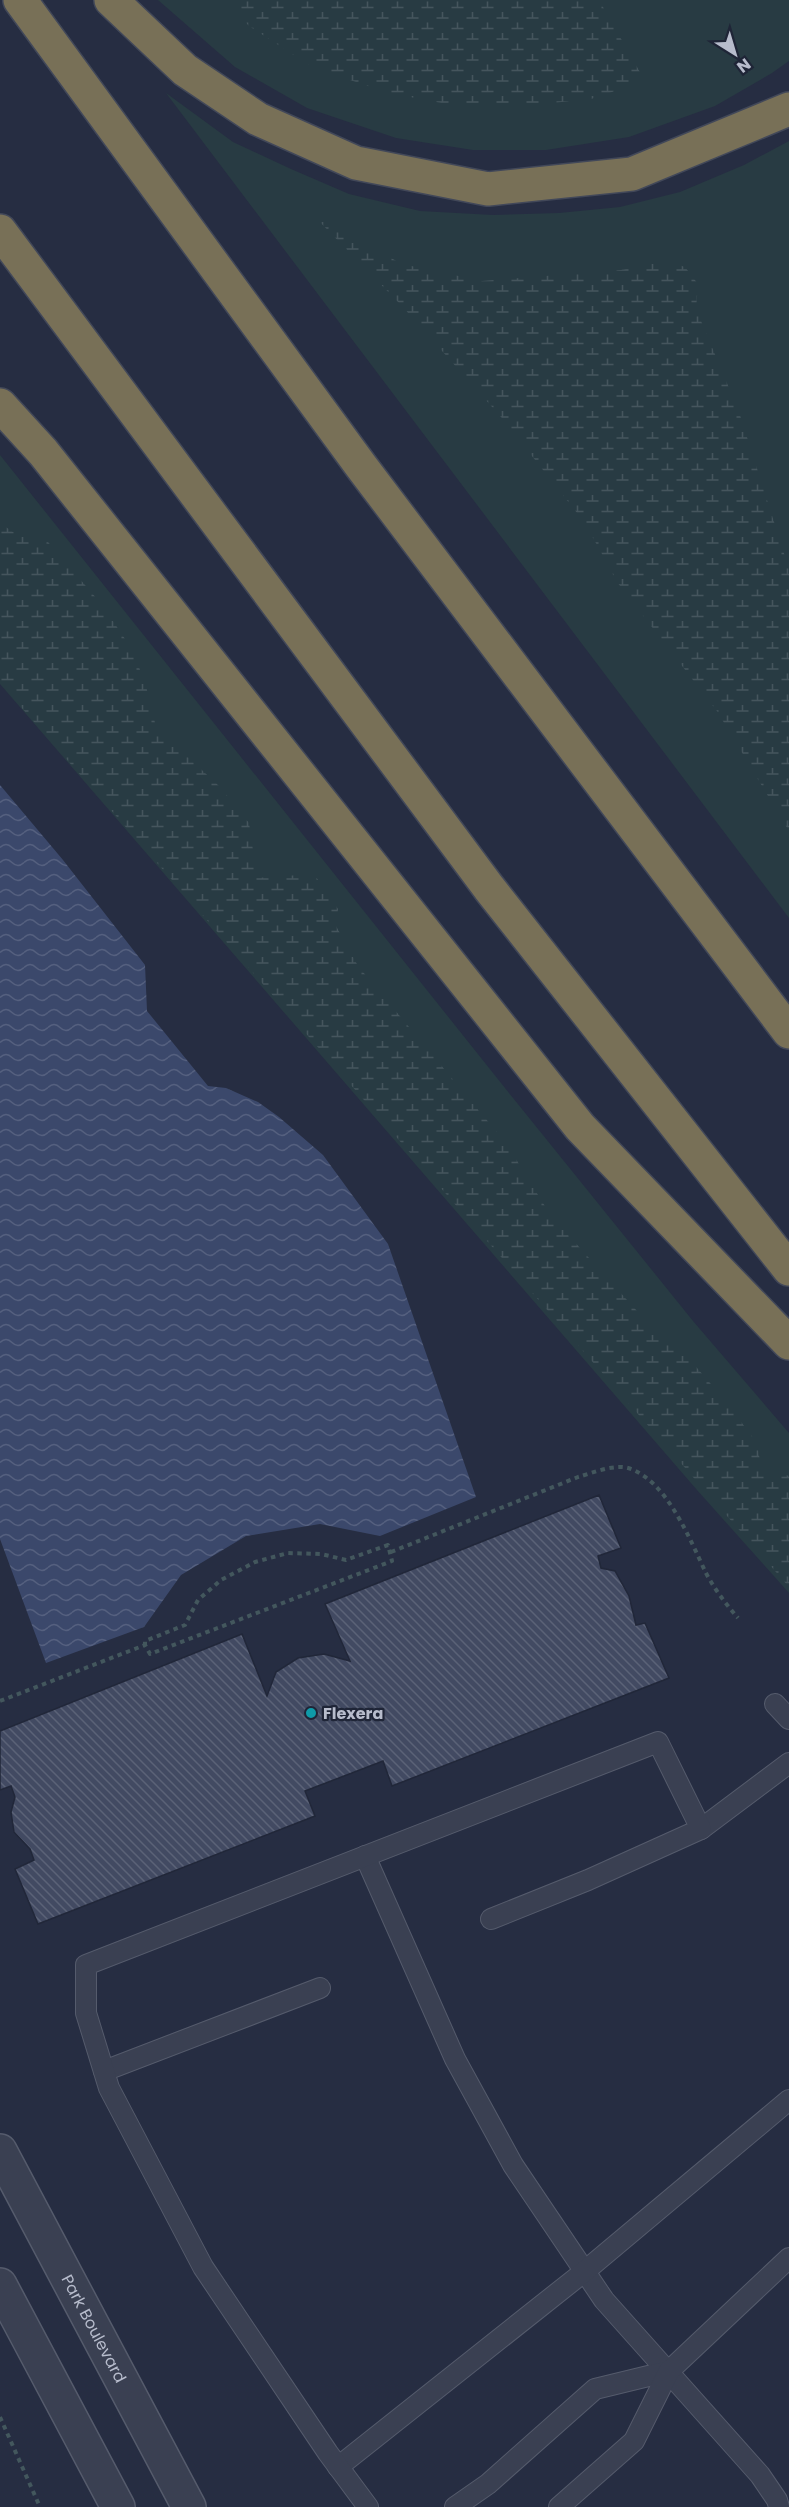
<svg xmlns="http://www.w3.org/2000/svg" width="789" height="2507" font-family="Poppins,sans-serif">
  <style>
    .green { fill: #283b43 }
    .wetland { fill: url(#wetland-marsh) }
    .water { fill: url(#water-waves) }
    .building { fill: url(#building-back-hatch); stroke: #212739; stroke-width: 1.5 }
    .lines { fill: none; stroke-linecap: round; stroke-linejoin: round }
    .service-casing { stroke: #555b6c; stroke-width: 22 }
    .tertiary-casing { stroke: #555b6c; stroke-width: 36 }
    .motorway-casing { stroke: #424859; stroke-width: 36 }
    .path { stroke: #43575d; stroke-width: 4; stroke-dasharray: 4.5 4.5; stroke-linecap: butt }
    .service { stroke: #3a4052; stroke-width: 20 }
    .tertiary { stroke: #3a4052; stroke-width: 33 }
    .motorway { stroke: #787057; stroke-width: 33 }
    .culture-dot { fill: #0f9aa8; stroke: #1f2537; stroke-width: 2 }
    .labels { text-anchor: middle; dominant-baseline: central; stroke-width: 4.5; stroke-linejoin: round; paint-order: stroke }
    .poi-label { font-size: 16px; font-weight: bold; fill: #b7bccc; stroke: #1f2537; text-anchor: start }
    .street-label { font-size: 16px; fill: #b7bccc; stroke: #1f2537 }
  </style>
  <defs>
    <pattern id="wetland-marsh" width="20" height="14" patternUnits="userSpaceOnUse" patternTransform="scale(1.5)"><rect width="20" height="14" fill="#283b43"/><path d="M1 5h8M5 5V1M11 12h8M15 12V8" fill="none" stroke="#45555d"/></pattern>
    <pattern id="water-waves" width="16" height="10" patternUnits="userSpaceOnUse" patternTransform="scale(1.5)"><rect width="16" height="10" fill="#3b486b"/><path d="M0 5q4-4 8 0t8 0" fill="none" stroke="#55607f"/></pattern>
    <pattern id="building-back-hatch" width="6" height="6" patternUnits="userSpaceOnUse" patternTransform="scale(1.5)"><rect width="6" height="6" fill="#424a62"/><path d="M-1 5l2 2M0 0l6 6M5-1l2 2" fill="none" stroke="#5b6277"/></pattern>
  </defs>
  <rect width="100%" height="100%" fill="#262d42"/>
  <g class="green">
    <polygon points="158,0 789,0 789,61 772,73 715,106 629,137 546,150 473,150 396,138 307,108 235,67"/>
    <polygon points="166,93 233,142 291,169 349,194 420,211 493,215 559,213 620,207 680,192 744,165 789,141 789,918"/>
    <polygon points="0,455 509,1093 693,1321 789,1433 789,1593 697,1490 0,684"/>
  </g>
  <g class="wetland">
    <polygon points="225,0 599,0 641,74 618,90 591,99 522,106 452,105 389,93 314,68 249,26"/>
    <polygon points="314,216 402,264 482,281 621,270 666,261 685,267 698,284 696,309 739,412 789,569 789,831 717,711 617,582 585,523 501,417 401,305"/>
    <polygon points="0,523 13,532 42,535 103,606 131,648 145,682 156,727 220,787 249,823 257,878 314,874 338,909 336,926 358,966 506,1143 551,1216 656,1332 691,1361 723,1398 757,1443 761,1467 789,1476 789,1587 0,683"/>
  </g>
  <polygon class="water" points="0,785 63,860 145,965 147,1011 208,1086 226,1088 258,1102 279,1117 323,1155 388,1244 476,1497 380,1536 320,1524 246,1536 181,1575 144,1627 46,1663 0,1539"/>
  <polygon class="building" points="599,1495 621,1548 598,1556 601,1568 615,1571 629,1596 636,1625 645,1623 669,1678 392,1786 383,1761 305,1791 315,1816 38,1924 15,1869 34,1860 30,1849 14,1832 11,1812 15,1797 11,1786 0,1790 0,1731 242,1634 267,1696 276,1672 298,1658 324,1654 350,1661 325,1604"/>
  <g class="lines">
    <g class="service-casing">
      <g id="service">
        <polyline points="775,1704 789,1719"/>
        <polyline points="701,1829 789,1763"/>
        <polyline points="365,1856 455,2059 513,2165 604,2300 760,2475 777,2500 779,2507"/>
        <polyline points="104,2071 320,1988"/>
        <polyline points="338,2467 585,2271 789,2100"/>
        <polyline points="368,2507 328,2453 203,2267 109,2088 86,2013 86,1965 658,1742 701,1829 588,1880 491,1919"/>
        <polyline points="455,2507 488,2484 595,2389 669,2371"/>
        <polyline points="559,2507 634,2441 669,2371 789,2258"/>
      </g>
    </g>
    <g class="tertiary-casing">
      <g id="tertiary">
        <path id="s1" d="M0,2151L189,2507"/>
        <polyline points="0,2285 118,2507"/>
      </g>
    </g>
    <g class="motorway-casing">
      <g id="motorway">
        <polyline points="20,0 361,466 789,1032"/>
        <polyline points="111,0 185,70 258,119 356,163 488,189 632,174 789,109"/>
        <polyline points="0,231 489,888 789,1269"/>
        <polyline points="0,405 43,452 580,1127 789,1343"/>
      </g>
    </g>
    <g class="path">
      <path d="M391,1552L578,1477C592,1473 614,1464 628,1468C667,1480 690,1540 706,1573C715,1590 726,1604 738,1618"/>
      <polyline points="0,1701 145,1645 150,1654 392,1561 388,1545 346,1560 321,1554 288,1553 255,1562 221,1580 198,1600 185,1625 145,1641 145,1645"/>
      <polyline points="0,2417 40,2507"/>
    </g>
    <use href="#service" class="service"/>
    <use href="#tertiary" class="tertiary"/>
    <use href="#motorway" class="motorway"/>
  </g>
  <circle class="culture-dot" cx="311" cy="1713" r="6"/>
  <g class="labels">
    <g class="poi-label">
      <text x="323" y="1713">Flexera</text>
    </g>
    <g class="street-label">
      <text stroke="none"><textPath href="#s1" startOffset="201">Park Boulevard</textPath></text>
    </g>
  </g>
  <g transform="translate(735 54) rotate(143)" stroke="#1f2537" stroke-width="4.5" paint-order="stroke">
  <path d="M0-4.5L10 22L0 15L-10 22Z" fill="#b7bccc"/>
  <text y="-9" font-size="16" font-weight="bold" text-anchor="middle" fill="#b7bccc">N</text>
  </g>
</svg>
